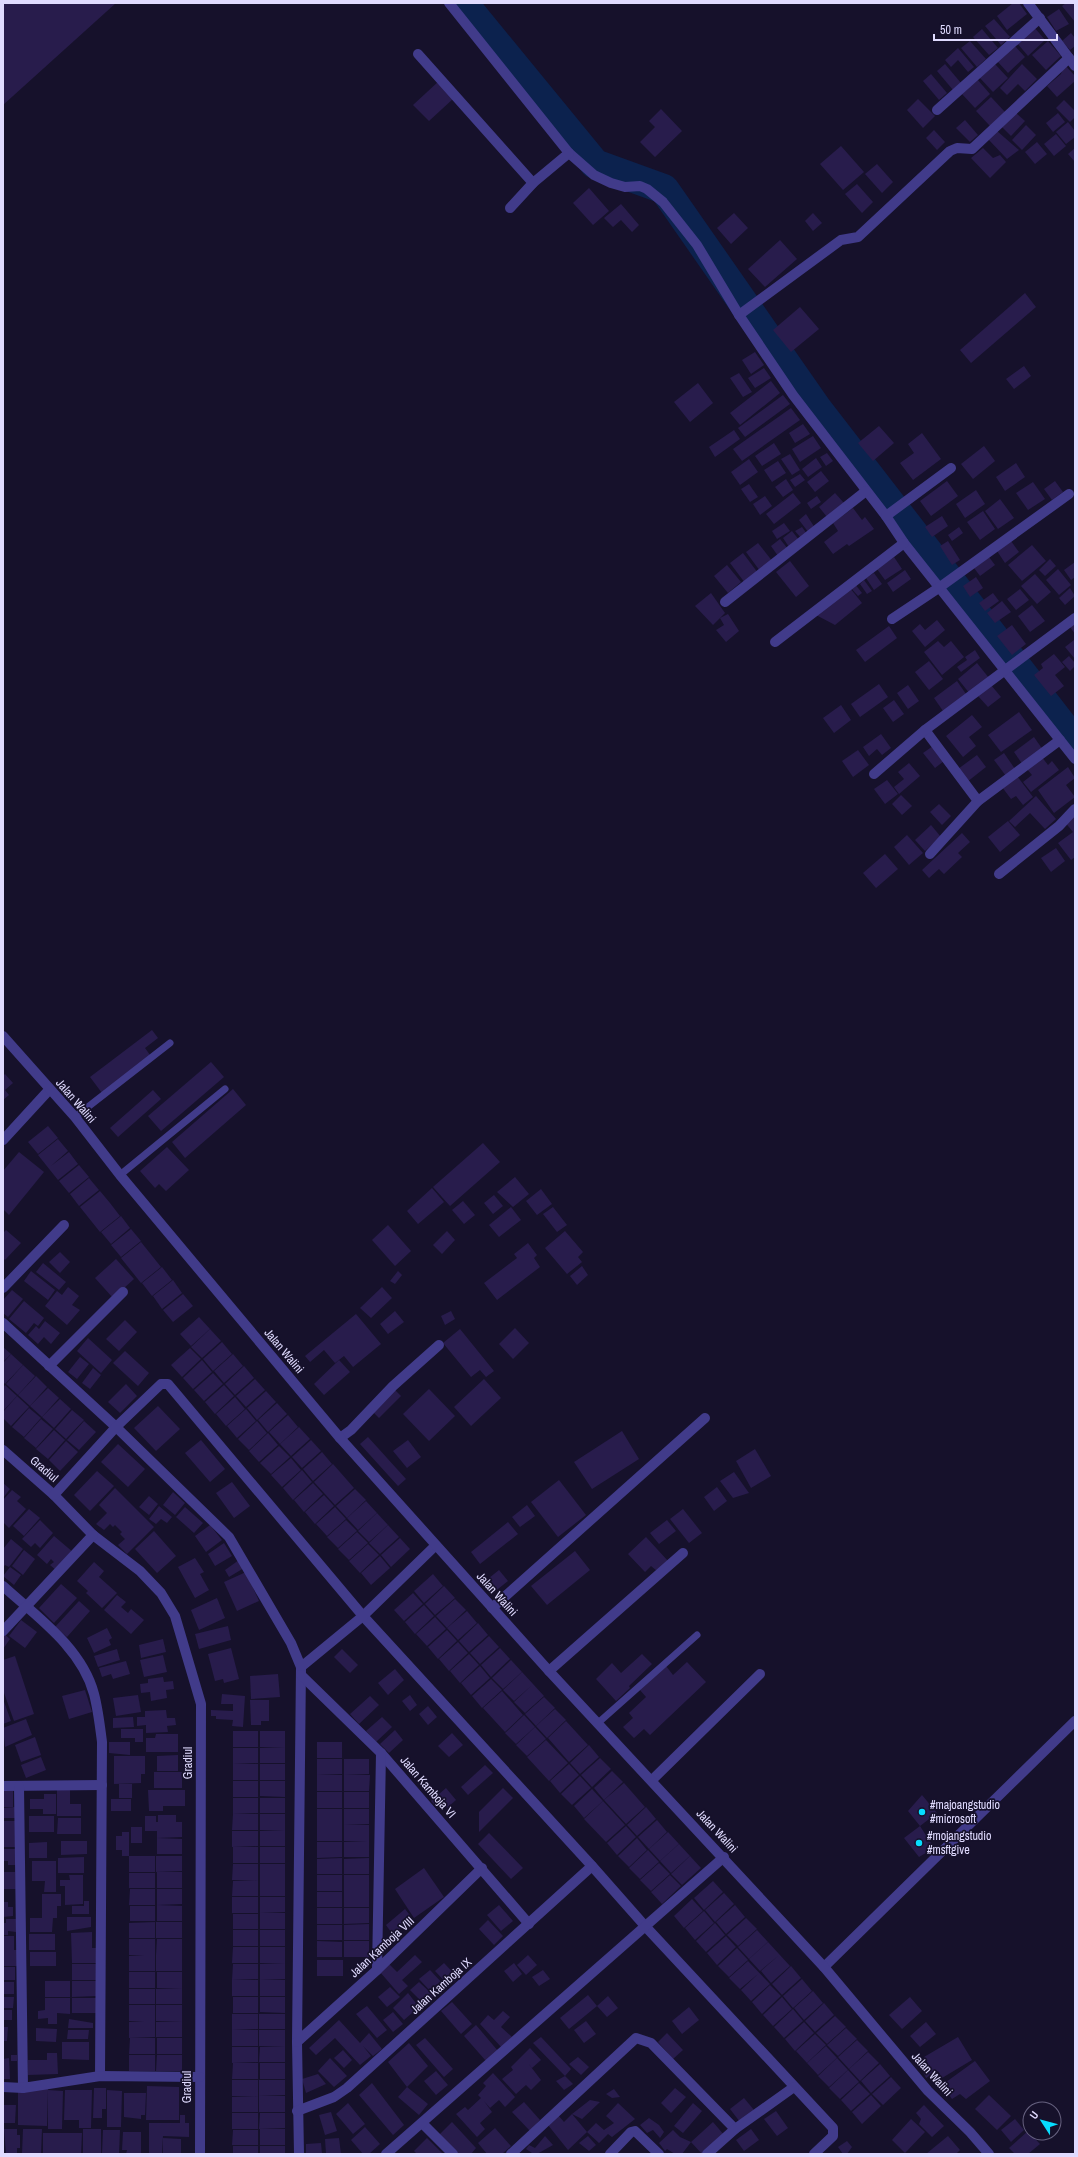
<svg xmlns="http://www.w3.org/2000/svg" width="1078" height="2157" font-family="'Archivo Narrow',sans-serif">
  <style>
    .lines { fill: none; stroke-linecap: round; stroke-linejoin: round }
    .river { stroke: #0c224e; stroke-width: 30 }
    .building { fill: #281c4c }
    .service { stroke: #413b8a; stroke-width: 7 }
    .minor { stroke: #413b8a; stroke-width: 10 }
    .tertiary { stroke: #413b8a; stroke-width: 10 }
    .poi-dot { fill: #07ddff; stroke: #16112b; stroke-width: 1.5 }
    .labels { text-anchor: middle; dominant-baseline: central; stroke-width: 3.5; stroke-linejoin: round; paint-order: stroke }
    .street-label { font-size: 12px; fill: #e0dbff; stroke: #16112b }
    .poi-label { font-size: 12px; fill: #e0dbff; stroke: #16112b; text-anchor: start }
  </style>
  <rect width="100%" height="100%" fill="#16112b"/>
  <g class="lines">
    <polyline class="river" points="463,3 595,164 664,189 818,410 1075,742"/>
  </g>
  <g class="building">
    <polygon points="3,3 116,3 3,105"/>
    <polygon points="1013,3 1019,3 1027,14 1007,30 997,16"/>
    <polygon points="1066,3 1075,3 1075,22 1062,6"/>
    <polygon points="1059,9 1069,24 1056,31 1047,17"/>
    <polygon points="994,19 1010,37 1001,45 985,26"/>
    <polygon points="1034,27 1045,40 1028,56 1017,43"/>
    <polygon points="982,29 998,48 989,55 973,37"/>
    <polygon points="1071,33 1075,38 1075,46 1070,50 1062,41"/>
    <polygon points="970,41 986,59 977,67 961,48"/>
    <polygon points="1048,41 1061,56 1046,70 1032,55"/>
    <polygon points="1014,45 1025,57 1008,73 997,61"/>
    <polygon points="958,48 974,67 968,72 958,60 951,67 945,60"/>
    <polygon points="994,63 1008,78 993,92 979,77"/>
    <polygon points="945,64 961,83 953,90 937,71"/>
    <polygon points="1022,64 1037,79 1025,91 1018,84 1007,95 1000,88"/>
    <polygon points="1064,64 1075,76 1075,81 1057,97 1047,86 1061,74"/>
    <polygon points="931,74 947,93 939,100 923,81"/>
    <polygon points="977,79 990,94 975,108 961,93"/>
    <polygon points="439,81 454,98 429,121 413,105"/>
    <polygon points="991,97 1005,112 990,126 976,111"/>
    <polygon points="918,99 935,116 923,128 907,110"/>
    <polygon points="1064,100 1075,111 1075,117 1070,122 1056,108"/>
    <polygon points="661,109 682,131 655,157 640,142 655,127 649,121"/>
    <polygon points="1015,112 1025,121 1011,136 1001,126"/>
    <polygon points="1058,113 1065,122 1053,132 1046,123"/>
    <polygon points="965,120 978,135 970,142 956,128"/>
    <polygon points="1068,122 1075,131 1075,137 1066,144 1056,132"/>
    <polygon points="1026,125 1036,135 1022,150 1012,140"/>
    <polygon points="934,130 945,142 937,150 926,138"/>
    <polygon points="997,131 1019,150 1007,159 988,139"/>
    <polygon points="1056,134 1066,146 1054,156 1044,144"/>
    <polygon points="1037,142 1047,154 1035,164 1025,152"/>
    <polygon points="841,146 864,172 843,190 820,164"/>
    <polygon points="983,148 993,158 1000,155 1006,162 990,178 971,158"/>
    <polygon points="1075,148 1075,162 1068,154"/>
    <polygon points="877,164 893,182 882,193 865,174"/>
    <polygon points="857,184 873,202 862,213 845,194"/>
    <polygon points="589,188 609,211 593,225 573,203"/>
    <polygon points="621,204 639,225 632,232 621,220 613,227 604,218"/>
    <polygon points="734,213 748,228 731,244 717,228"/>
    <polygon points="813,213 822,223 813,231 805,221"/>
    <polygon points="780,240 797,259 765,287 748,269"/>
    <polygon points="1025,293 1036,307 971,363 960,350"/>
    <polygon points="800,307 819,329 791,352 773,330"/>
    <polygon points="755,352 764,365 751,374 742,360"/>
    <polygon points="1024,366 1031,376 1014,389 1006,379"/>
    <polygon points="764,368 771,378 755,388 748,378"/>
    <polygon points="739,373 752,392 743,397 730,378"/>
    <polygon points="771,381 780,393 740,425 730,413"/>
    <polygon points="698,383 713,403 690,422 674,402"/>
    <polygon points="783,395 790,404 745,437 738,428"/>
    <polygon points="791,408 800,420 742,461 733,449"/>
    <polygon points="803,424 810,434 795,443 789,433"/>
    <polygon points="879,426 894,443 873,461 858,443"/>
    <polygon points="734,430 740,439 715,457 709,447"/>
    <polygon points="922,433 941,459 913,480 900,463 914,453 908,444"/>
    <polygon points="813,436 821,448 800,462 792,449"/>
    <polygon points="774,443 781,454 762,466 755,456"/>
    <polygon points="984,446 995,461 973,479 961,464"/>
    <polygon points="827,453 833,461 826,466 820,457"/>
    <polygon points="790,454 800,470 792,475 781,459"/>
    <polygon points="816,458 822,467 808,477 802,469"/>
    <polygon points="749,459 758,472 740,485 731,472"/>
    <polygon points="778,461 786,473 772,482 764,470"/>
    <polygon points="1016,463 1025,477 1005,491 996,477"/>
    <polygon points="821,471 829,481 815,492 807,482"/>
    <polygon points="800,474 805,480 795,487 790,480"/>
    <polygon points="786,479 793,490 783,497 775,487"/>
    <polygon points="947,481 958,496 931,516 920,501"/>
    <polygon points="1055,481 1063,492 1052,500 1044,489"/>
    <polygon points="1033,482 1045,499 1028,510 1016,493"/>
    <polygon points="749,484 758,497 750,502 741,489"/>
    <polygon points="976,490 985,504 965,518 956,504"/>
    <polygon points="793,493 801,503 774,524 766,514"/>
    <polygon points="835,493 844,503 827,517 819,507"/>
    <polygon points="765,496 772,506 760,515 753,504"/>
    <polygon points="817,496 821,502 811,509 807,503"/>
    <polygon points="1000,499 1014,518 998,529 985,511"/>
    <polygon points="853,508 862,520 865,517 874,529 849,546 847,544 833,554 824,542 838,531 833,523"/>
    <polygon points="983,511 995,529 980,540 967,522"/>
    <polygon points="806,514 815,528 809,533 799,520"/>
    <polygon points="942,516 948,526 932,537 925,527"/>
    <polygon points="784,523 790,531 777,539 772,531"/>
    <polygon points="802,527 807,534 801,538 795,531"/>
    <polygon points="959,527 963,533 952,541 948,535"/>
    <polygon points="792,531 799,540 789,547 783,538"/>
    <polygon points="780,539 788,549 778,556 771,546"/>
    <polygon points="948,541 960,560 952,565 940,546"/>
    <polygon points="1011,541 1019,552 1005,563 997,551"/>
    <polygon points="758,543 773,562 760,571 746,552"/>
    <polygon points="1032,545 1046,561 1022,581 1008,565"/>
    <polygon points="743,553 758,573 745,583 730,563"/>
    <polygon points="894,557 902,569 885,580 877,569"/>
    <polygon points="989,557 995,565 980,576 974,568"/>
    <polygon points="1050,559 1056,566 1045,576 1039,570"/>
    <polygon points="790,561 809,586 796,597 776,572"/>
    <polygon points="1075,562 1075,577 1071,580 1064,570"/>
    <polygon points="727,565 741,582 728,593 714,576"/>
    <polygon points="1058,569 1071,585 1059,595 1046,580"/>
    <polygon points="905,570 911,579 893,592 887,583"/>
    <polygon points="874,573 882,584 874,590 866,578"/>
    <polygon points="1035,574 1051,592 1037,604 1021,586"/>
    <polygon points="976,577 983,588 970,597 963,586"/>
    <polygon points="864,580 872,591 867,594 860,584"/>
    <polygon points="855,584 862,593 858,596 850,587"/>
    <polygon points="850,588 862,603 835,625 816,615"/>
    <polygon points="1070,588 1075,596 1065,605 1059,598"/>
    <polygon points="1020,589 1029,600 1016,610 1007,599"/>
    <polygon points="711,593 725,613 713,625 695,606"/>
    <polygon points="993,593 999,601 985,611 979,603"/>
    <polygon points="1002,601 1011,612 995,623 987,613"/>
    <polygon points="1032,605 1045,621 1030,632 1018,616"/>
    <polygon points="728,614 739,631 726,642 716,630 724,625 720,618"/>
    <polygon points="937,620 945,630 925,647 912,631 920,624 925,630"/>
    <polygon points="1075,623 1075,634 1070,627"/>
    <polygon points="1012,625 1026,644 1012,655 997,636"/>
    <polygon points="889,626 897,638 865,662 856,650"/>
    <polygon points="1074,640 1075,641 1075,659 1065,647"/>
    <polygon points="938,641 944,647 951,641 964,657 942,675 924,652"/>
    <polygon points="975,650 980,658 961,672 957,667 967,660 965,657"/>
    <polygon points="1054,654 1065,667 1055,675 1064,686 1051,696 1034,675 1043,668 1041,664"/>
    <polygon points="1069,656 1075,663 1075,666 1070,671 1062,662"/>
    <polygon points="929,661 943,679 929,690 915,672"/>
    <polygon points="977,663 989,678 970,694 958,679"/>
    <polygon points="957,681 966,694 943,711 934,698"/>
    <polygon points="879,684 888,697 860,717 851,704"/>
    <polygon points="908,685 919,701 908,709 897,693"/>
    <polygon points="991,685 1001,697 988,707 978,696"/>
    <polygon points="894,700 904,714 893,722 883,708"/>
    <polygon points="841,705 851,720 834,733 823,718"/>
    <polygon points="1019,712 1032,730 1001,752 988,735"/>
    <polygon points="972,715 982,727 969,737 976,746 963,757 946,736"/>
    <polygon points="881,734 891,748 882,755 877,749 869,756 863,747"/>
    <polygon points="1034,737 1043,750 1023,765 1014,752"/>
    <polygon points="933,746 944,761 935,768 923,753"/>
    <polygon points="858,750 869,765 853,777 842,761"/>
    <polygon points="1004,753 1015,769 1006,776 994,760"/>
    <polygon points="977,755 986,767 967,782 958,769"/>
    <polygon points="1041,756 1048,765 1052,761 1059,770 1031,792 1023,782 1032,775 1026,768"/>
    <polygon points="909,763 920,776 899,794 894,787 904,779 898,772"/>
    <polygon points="1068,767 1075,778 1066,785 1075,797 1054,813 1038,790"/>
    <polygon points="1017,776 1033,797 1023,805 1016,796 1011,799 1002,787"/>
    <polygon points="887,780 898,794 885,804 874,789"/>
    <polygon points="901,795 912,806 902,815 892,804"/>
    <polygon points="1036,796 1056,819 1045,829 1030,813 1015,827 1009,821"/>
    <polygon points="939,804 951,816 942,825 930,812"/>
    <polygon points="1075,813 1075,857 1071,860 1058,843 1073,832 1064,821"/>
    <polygon points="1008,821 1020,835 1000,852 988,837"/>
    <polygon points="931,825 941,837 925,851 915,840"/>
    <polygon points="962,833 970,842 958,853 962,857 944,874 939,869 929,878 922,870"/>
    <polygon points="907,835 923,853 909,865 894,847"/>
    <polygon points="1056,848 1065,861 1051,872 1041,858"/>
    <polygon points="885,854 898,869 876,888 863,873"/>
    <polygon points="152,1030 158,1038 145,1048 150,1055 102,1093 90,1077"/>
    <polygon points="211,1062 224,1077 161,1131 148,1116"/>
    <polygon points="5,1074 13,1083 5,1090 9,1095 3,1100 3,1076"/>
    <polygon points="233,1089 246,1105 185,1158 172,1142"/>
    <polygon points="153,1090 161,1099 118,1137 110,1128"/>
    <polygon points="48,1126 58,1138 38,1154 28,1142"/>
    <polygon points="58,1139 68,1151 51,1166 69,1152 78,1164 58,1180 38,1155"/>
    <polygon points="483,1143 500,1162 450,1206 433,1187"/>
    <polygon points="167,1147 189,1170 166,1191 159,1184 155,1188 140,1171"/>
    <polygon points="19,1152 44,1172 9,1215 3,1209 3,1171"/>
    <polygon points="79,1165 89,1177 69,1193 59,1181"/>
    <polygon points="515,1177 529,1194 513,1207 497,1192"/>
    <polygon points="89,1178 99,1190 79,1206 70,1194"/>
    <polygon points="432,1188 444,1202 418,1224 407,1211"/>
    <polygon points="541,1189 552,1204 537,1215 526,1201"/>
    <polygon points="100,1191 110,1203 92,1217 110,1203 120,1216 100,1232 80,1207"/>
    <polygon points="494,1195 503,1206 493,1214 484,1203"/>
    <polygon points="463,1201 475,1215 464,1224 452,1210"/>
    <polygon points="511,1207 521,1220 499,1237 489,1225"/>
    <polygon points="553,1207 567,1225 557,1232 543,1214"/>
    <polygon points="121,1216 130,1228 111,1244 101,1232"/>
    <polygon points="388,1225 411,1251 395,1266 372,1240"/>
    <polygon points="131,1229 141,1241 121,1257 111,1245"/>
    <polygon points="6,1230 21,1243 5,1260 3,1258 3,1233"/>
    <polygon points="447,1231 455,1240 442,1254 433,1245"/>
    <polygon points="565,1231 583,1252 578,1257 582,1262 567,1274 545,1248"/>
    <polygon points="141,1242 161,1267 141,1283 121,1258"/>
    <polygon points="528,1243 537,1255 534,1258 540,1267 497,1300 484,1283 517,1258 514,1254"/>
    <polygon points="60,1252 70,1262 60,1273 49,1262"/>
    <polygon points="116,1259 134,1279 113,1298 95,1278"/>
    <polygon points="43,1263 66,1282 59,1290 36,1272"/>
    <polygon points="582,1266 588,1275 577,1285 570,1276"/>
    <polygon points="162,1267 172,1280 152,1296 142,1283"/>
    <polygon points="31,1271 55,1290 48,1300 24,1281"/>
    <polygon points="398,1271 402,1275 395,1284 390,1281"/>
    <polygon points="173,1280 182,1293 162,1309 153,1296"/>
    <polygon points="68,1287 79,1296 72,1305 80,1310 67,1325 45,1306 57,1291 62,1295"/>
    <polygon points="382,1287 392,1298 371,1318 360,1308"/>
    <polygon points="12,1290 23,1299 8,1317 3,1313 3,1300"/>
    <polygon points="183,1294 193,1306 173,1322 163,1310"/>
    <polygon points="24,1301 44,1318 38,1326 34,1323 26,1333 9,1319"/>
    <polygon points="395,1311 404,1322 388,1334 380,1324"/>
    <polygon points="451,1311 455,1319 445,1325 441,1316"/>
    <polygon points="356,1314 381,1344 353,1367 344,1356 335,1363 324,1350 310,1362 305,1356"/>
    <polygon points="199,1317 210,1329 191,1346 180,1334"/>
    <polygon points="125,1320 137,1332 119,1351 106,1339"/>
    <polygon points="45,1321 60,1333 51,1344 44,1337 38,1344 28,1335 36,1326 39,1329"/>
    <polygon points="515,1328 529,1343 513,1359 499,1344"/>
    <polygon points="210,1329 221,1341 202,1358 191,1347"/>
    <polygon points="460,1329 494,1371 486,1377 480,1370 471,1377 443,1343"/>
    <polygon points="88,1338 112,1360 101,1373 77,1351"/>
    <polygon points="222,1342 232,1354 213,1371 203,1359"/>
    <polygon points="3,1347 11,1354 3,1362"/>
    <polygon points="190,1348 201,1359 182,1377 171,1365"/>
    <polygon points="125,1351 149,1373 138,1386 113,1363"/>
    <polygon points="11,1354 23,1365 5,1384 3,1381 3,1363"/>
    <polygon points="233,1354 243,1366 224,1383 214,1371"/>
    <polygon points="80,1357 89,1364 77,1379 68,1372"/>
    <polygon points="202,1360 212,1372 193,1389 183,1378"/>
    <polygon points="339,1360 350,1372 324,1395 314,1384"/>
    <polygon points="23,1365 35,1376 18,1395 6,1384"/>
    <polygon points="244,1366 254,1378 235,1395 225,1384"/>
    <polygon points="93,1368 101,1375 90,1389 82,1383"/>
    <polygon points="213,1373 223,1384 204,1401 194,1390"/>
    <polygon points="36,1376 47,1387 30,1406 18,1395"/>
    <polygon points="255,1379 265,1390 246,1407 236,1396"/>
    <polygon points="484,1379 501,1398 471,1426 454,1407"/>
    <polygon points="126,1384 137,1396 120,1413 108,1402"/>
    <polygon points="5,1385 17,1396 3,1411 3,1388"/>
    <polygon points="224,1385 234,1396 215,1414 205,1402"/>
    <polygon points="48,1388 59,1398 42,1417 30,1406"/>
    <polygon points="394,1389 401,1396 379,1418 372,1411"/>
    <polygon points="429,1389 455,1416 429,1441 403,1414"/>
    <polygon points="266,1391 276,1402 257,1420 247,1408"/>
    <polygon points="17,1396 29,1407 11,1426 3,1418 3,1412"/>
    <polygon points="235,1397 245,1409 226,1426 216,1414"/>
    <polygon points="60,1399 71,1409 54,1428 42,1417"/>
    <polygon points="277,1403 287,1414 268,1432 258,1420"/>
    <polygon points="158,1406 180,1429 156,1451 134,1428"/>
    <polygon points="29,1408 41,1418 24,1437 12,1427"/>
    <polygon points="246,1409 256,1421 237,1438 227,1426"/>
    <polygon points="72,1410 84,1420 66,1439 55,1429"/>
    <polygon points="288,1415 298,1427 280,1444 269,1432"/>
    <polygon points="41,1419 53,1429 36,1448 24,1438"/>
    <polygon points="84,1421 96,1432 79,1450 67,1440"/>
    <polygon points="257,1421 267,1433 249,1450 238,1439"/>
    <polygon points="299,1427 310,1439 291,1456 280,1444"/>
    <polygon points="54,1430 65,1440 48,1459 36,1449"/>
    <polygon points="622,1431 639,1459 592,1489 574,1462"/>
    <polygon points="268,1433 278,1445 259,1462 249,1451"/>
    <polygon points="368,1437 406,1479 398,1486 360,1444"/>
    <polygon points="201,1440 225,1469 210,1482 185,1453"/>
    <polygon points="311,1440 321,1451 302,1468 292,1457"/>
    <polygon points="408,1440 421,1457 407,1468 393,1451"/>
    <polygon points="66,1441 78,1452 60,1471 49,1460"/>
    <polygon points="118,1444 145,1469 128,1487 101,1462"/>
    <polygon points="279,1446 290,1457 271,1474 260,1463"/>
    <polygon points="755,1449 771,1476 751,1488 736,1461"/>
    <polygon points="322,1452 332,1464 313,1481 303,1469"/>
    <polygon points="291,1458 301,1470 282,1487 271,1475"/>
    <polygon points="333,1464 354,1488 335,1505 314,1482"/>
    <polygon points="302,1470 312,1482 293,1500 283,1488"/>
    <polygon points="97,1471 114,1486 90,1511 74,1495"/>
    <polygon points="734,1472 749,1493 733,1498 720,1481"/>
    <polygon points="559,1480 586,1515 558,1537 531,1502"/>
    <polygon points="232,1482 250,1506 234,1518 216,1493"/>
    <polygon points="3,1483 10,1489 3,1498"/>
    <polygon points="313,1483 323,1494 304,1512 294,1500"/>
    <polygon points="717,1487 727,1501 714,1511 704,1497"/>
    <polygon points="115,1488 154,1527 127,1554 118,1545 125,1539 120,1534 122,1532 115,1525 113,1527 110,1524 104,1530 96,1524 107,1513 99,1505"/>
    <polygon points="355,1489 366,1500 347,1518 336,1506"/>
    <polygon points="12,1490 21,1497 17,1501 26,1509 9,1528 3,1522 3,1500"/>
    <polygon points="173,1492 185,1503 175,1515 163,1505"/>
    <polygon points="324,1495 334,1506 315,1524 305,1512"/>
    <polygon points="149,1496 158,1504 149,1515 139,1507"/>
    <polygon points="366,1501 377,1513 358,1530 347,1518"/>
    <polygon points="527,1505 535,1516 520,1527 512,1517"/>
    <polygon points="159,1506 172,1517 167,1523 161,1519 156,1524 149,1519"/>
    <polygon points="185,1507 203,1523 194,1533 176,1517"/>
    <polygon points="335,1507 346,1519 327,1536 316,1524"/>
    <polygon points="29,1509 40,1518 24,1536 13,1526"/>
    <polygon points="683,1509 702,1533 689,1543 670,1519"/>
    <polygon points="377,1513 388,1525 369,1542 358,1531"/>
    <polygon points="40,1520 53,1533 40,1548 35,1543 31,1547 22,1539"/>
    <polygon points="346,1520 357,1531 338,1548 327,1537"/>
    <polygon points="667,1520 676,1531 659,1544 650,1533"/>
    <polygon points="508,1522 518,1534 480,1564 471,1552"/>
    <polygon points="210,1525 222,1540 206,1552 195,1536"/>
    <polygon points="388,1525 399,1537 380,1554 369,1543"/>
    <polygon points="154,1531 176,1556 157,1573 135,1549"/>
    <polygon points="357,1532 368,1543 349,1560 338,1549"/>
    <polygon points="54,1536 74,1553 57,1571 50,1565 54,1562 51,1559 47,1564 37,1555"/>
    <polygon points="646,1537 668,1561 657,1571 651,1566 645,1572 628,1554"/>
    <polygon points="400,1538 410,1549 391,1567 381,1555"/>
    <polygon points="11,1539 23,1549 9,1567 5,1565 3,1568 3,1549"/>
    <polygon points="224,1543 232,1556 215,1566 208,1554"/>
    <polygon points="368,1544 379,1555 360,1573 349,1561"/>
    <polygon points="24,1550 35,1559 23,1575 12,1566"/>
    <polygon points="575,1551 590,1570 547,1605 531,1586"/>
    <polygon points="380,1556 390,1568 371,1585 361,1573"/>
    <polygon points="195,1558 204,1572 200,1574 209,1590 195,1598 178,1567"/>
    <polygon points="239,1560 244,1568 229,1577 225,1570"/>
    <polygon points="94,1562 104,1571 99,1577 117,1593 102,1608 86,1593 88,1591 77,1581"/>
    <polygon points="10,1567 21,1575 14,1585 3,1576"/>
    <polygon points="499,1570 508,1581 493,1593 484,1582"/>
    <polygon points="246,1572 259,1601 237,1611 224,1582"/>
    <polygon points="433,1574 443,1586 424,1603 414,1591"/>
    <polygon points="61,1584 77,1598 54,1623 39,1608"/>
    <polygon points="444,1586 455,1598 435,1615 425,1604"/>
    <polygon points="413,1593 423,1604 404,1621 394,1610"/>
    <polygon points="117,1595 126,1602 121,1607 128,1613 131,1609 144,1620 131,1634 104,1610"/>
    <polygon points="217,1598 225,1618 199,1630 191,1610"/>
    <polygon points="455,1599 466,1610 447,1628 436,1616"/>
    <polygon points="79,1601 90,1611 67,1637 55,1627"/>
    <polygon points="424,1605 434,1616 415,1634 405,1622"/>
    <polygon points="467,1611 477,1623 458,1640 447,1628"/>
    <polygon points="435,1617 446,1629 427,1646 416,1634"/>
    <polygon points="21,1620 37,1632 25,1648 9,1636"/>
    <polygon points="478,1623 488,1635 469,1652 459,1641"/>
    <polygon points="228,1626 231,1640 199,1649 195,1634"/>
    <polygon points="107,1628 112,1638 109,1640 111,1645 94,1653 87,1638"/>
    <polygon points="447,1630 457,1641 438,1659 428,1647"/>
    <polygon points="3,1633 10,1639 3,1649"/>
    <polygon points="489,1636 499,1647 480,1664 470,1653"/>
    <polygon points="163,1639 166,1652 141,1658 139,1645"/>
    <polygon points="458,1642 468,1653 449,1671 439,1659"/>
    <polygon points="231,1648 239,1679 224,1683 223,1679 215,1681 208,1654"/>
    <polygon points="500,1648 510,1659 491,1677 481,1665"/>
    <polygon points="117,1649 120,1660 98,1667 94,1656"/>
    <polygon points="342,1649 358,1665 350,1673 334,1657"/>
    <polygon points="469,1654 479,1665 460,1683 450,1671"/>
    <polygon points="642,1654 652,1664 629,1686 630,1688 616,1701 596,1679 612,1663 621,1673"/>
    <polygon points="163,1655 167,1672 144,1677 140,1660"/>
    <polygon points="15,1656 34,1714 14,1721 3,1690 3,1660"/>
    <polygon points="511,1660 522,1672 503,1689 492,1678"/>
    <polygon points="126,1661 130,1674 113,1679 111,1674 102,1677 99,1668"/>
    <polygon points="687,1662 706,1682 650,1735 644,1729 634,1738 623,1727 633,1718 629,1713 646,1697 640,1690 666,1666 673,1675"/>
    <polygon points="480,1666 490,1678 471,1695 461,1683"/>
    <polygon points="395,1669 404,1680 388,1695 378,1683"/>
    <polygon points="522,1672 544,1696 525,1713 514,1702 531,1686 514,1701 503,1690"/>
    <polygon points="278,1674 280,1697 251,1699 250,1676"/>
    <polygon points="163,1677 164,1682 173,1681 174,1689 166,1690 167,1698 151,1701 150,1692 141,1693 140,1684 148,1683 148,1679"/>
    <polygon points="491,1679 502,1690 482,1708 472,1696"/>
    <polygon points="85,1690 92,1712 69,1719 62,1696"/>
    <polygon points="502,1691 523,1715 505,1732 494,1720 511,1704 494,1720 483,1708"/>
    <polygon points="222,1694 245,1696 243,1727 232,1726 233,1720 216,1719 216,1716 211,1716 211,1710 233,1711 233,1704 221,1704"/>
    <polygon points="138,1695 141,1712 116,1716 113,1698"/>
    <polygon points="410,1695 417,1705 410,1711 402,1701"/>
    <polygon points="370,1696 379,1705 359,1724 350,1714"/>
    <polygon points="544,1697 555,1708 536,1726 525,1714"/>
    <polygon points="3,1699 11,1721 3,1724"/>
    <polygon points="250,1700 269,1700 269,1721 261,1721 261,1725 251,1725"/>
    <polygon points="428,1706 437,1717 428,1725 419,1714"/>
    <polygon points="555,1709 566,1720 547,1738 536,1726"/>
    <polygon points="166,1710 167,1718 175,1718 176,1725 167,1726 168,1732 146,1733 146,1725 137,1726 137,1717 145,1717 145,1711"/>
    <polygon points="524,1715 535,1727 516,1744 505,1733"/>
    <polygon points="133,1717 134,1727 113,1728 113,1718"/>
    <polygon points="382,1717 392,1727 376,1742 366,1731"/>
    <polygon points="26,1719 32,1735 5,1747 3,1728"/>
    <polygon points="566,1721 588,1745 569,1762 548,1738"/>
    <polygon points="535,1727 546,1739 527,1756 516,1745"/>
    <polygon points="121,1729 143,1729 143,1742 135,1742 135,1738 121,1738"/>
    <polygon points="395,1730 403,1740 389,1753 380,1744"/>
    <rect x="233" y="1731" width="25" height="16"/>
    <rect x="260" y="1731" width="25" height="16"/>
    <polygon points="452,1733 463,1745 449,1757 438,1746"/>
    <polygon points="156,1734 178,1734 178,1752 146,1752 146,1738 155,1738"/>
    <polygon points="35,1737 41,1755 21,1762 15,1745"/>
    <polygon points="546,1740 568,1763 549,1781 527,1757"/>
    <polygon points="109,1742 130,1742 130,1755 109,1753"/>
    <rect x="317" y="1742" width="25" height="16"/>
    <polygon points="589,1745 599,1757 580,1774 570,1763"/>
    <polygon points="285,1747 285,1763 260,1763 260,1748"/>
    <polygon points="233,1748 258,1748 258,1763 233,1764"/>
    <polygon points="178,1755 178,1771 157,1771 157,1756"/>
    <polygon points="114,1756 145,1756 145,1774 141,1774 141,1783 114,1784"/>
    <polygon points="41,1757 46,1770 26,1778 21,1765"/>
    <polygon points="600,1758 611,1769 592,1787 581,1775"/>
    <polygon points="317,1759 342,1759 342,1774 317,1775"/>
    <polygon points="344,1759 369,1759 369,1774 344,1775"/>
    <rect x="233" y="1764" width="25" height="16"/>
    <rect x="260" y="1764" width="25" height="16"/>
    <polygon points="569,1764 579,1775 560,1793 550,1781"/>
    <polygon points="485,1765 493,1773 468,1795 461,1787"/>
    <polygon points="612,1771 623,1782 604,1800 594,1788"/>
    <rect x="154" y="1772" width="28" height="16"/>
    <rect x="317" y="1775" width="25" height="16"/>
    <polygon points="344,1775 370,1775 369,1791 344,1791"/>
    <polygon points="580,1776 591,1788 572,1805 561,1794"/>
    <rect x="233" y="1781" width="25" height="16"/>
    <polygon points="260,1781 285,1781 285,1797 260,1796"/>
    <polygon points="624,1783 645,1807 626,1824 604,1800"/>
    <rect x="119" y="1784" width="13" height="14"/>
    <polygon points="446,1788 456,1800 447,1808 442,1802 437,1807 431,1801"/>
    <polygon points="503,1788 513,1798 479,1832 479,1812"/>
    <polygon points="592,1789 603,1801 584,1818 574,1806"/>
    <polygon points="57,1790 70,1790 70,1804 81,1804 81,1816 57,1816"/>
    <polygon points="148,1790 185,1790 185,1806 163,1806 163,1811 149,1811"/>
    <rect x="3" y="1791" width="10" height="16"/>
    <rect x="317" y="1792" width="25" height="16"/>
    <rect x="344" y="1792" width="25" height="16"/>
    <polygon points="44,1794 56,1794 56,1814 43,1814 43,1809 30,1809 30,1799 44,1799"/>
    <polygon points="922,1795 937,1813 920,1826 934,1848 919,1857 904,1838 920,1826 908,1811"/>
    <polygon points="233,1798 258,1798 258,1813 233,1814"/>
    <rect x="260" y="1798" width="25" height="15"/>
    <rect x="111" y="1799" width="20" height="12"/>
    <polygon points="603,1801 625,1825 606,1842 584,1819"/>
    <polygon points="15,1807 15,1818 3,1818 3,1808"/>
    <polygon points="646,1807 656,1819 637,1836 627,1825"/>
    <rect x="317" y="1809" width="25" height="16"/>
    <polygon points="344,1809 369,1809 369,1824 344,1825"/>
    <polygon points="233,1814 258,1814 258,1830 232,1830"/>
    <rect x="260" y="1814" width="25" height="16"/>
    <polygon points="158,1815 176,1815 176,1822 182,1822 182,1837 157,1838 157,1831 145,1831 145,1816 156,1816 156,1822 158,1822"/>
    <rect x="29" y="1816" width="25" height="16"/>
    <polygon points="58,1818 81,1818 81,1834 57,1834"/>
    <polygon points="657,1820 667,1832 649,1849 638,1837"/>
    <rect x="3" y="1821" width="12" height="26"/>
    <rect x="317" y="1825" width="25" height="16"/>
    <polygon points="344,1825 369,1825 369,1857 344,1857 344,1842 367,1842 344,1841"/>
    <polygon points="626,1826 636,1837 617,1855 607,1843"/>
    <rect x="131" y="1827" width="11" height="16"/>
    <polygon points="285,1830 285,1846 260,1846 260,1831"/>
    <polygon points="232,1831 258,1831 258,1846 232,1847"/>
    <polygon points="122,1832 129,1832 129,1856 122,1856 122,1850 116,1850 116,1836 122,1836"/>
    <polygon points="668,1832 679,1844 660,1861 649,1849"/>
    <polygon points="489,1833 523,1868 511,1879 478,1844"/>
    <polygon points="157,1838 182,1839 182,1854 157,1854"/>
    <polygon points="637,1838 647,1850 629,1867 618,1856"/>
    <polygon points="61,1841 87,1841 87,1854 61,1855"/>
    <polygon points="47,1842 47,1858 29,1858 29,1843"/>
    <polygon points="317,1842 342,1842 342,1857 317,1858"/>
    <polygon points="679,1844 690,1856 671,1873 660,1861"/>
    <rect x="233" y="1847" width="25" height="16"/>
    <rect x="260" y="1847" width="25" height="16"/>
    <polygon points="3,1849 17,1849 17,1865 8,1865 8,1861 3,1861"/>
    <polygon points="648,1850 659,1862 640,1879 629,1868"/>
    <rect x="129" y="1856" width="26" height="16"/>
    <polygon points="156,1856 182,1856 182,1871 156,1872"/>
    <polygon points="690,1856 701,1868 682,1885 671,1874"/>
    <polygon points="84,1857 84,1873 58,1873 58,1858"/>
    <polygon points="342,1858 342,1874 317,1874 317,1859"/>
    <polygon points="369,1858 369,1874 344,1874 344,1859"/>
    <polygon points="32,1861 56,1861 56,1892 44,1892 45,1881 32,1881"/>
    <polygon points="659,1863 670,1874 651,1891 640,1880"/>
    <polygon points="233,1864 258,1864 258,1880 232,1880"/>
    <rect x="260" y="1864" width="25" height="16"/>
    <polygon points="424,1868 444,1897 414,1918 395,1889"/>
    <polygon points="3,1872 15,1872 16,1889 3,1889"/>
    <rect x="157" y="1872" width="25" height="16"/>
    <rect x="129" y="1873" width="26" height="15"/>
    <polygon points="69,1875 83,1875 83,1904 65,1905 65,1886 60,1886 60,1880 70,1880"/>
    <rect x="317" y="1875" width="25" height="16"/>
    <rect x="344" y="1875" width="25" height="16"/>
    <polygon points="670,1875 681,1886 662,1904 651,1892"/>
    <polygon points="258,1880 258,1896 232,1896 233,1881"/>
    <rect x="260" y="1880" width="25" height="16"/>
    <polygon points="713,1881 723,1892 704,1910 694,1898"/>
    <polygon points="130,1889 155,1889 155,1905 129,1905"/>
    <polygon points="157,1889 182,1889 182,1904 157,1905"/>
    <rect x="344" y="1891" width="25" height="16"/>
    <rect x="317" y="1892" width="25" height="15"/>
    <polygon points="724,1893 734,1904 715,1922 705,1910"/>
    <polygon points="42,1894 61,1894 61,1906 57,1906 57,1918 53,1918 52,1932 30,1932 30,1918 42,1918"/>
    <rect x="232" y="1897" width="26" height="16"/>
    <polygon points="260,1897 285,1897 285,1912 260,1913"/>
    <polygon points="692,1899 703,1911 684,1928 674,1916"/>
    <polygon points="84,1901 89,1901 89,1914 72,1914 72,1906 84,1906"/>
    <polygon points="3,1902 8,1902 8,1907 13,1907 13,1916 3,1917"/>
    <polygon points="157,1905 182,1906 182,1921 157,1921"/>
    <polygon points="499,1905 513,1921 501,1931 487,1915"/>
    <polygon points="735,1905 745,1917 726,1934 716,1922"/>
    <rect x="130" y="1906" width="25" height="15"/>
    <rect x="317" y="1908" width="25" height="16"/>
    <polygon points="344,1908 369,1908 369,1923 344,1924"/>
    <polygon points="405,1909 413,1919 393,1935 386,1925"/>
    <polygon points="704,1911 714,1923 695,1940 685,1928"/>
    <rect x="260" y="1913" width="25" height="16"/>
    <rect x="233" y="1914" width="25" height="15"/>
    <polygon points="67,1917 91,1917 91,1927 67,1931"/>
    <polygon points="746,1918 757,1929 738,1946 727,1935"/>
    <polygon points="6,1919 17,1919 16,1932 8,1931 8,1935 3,1935 3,1923 6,1923"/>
    <polygon points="488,1920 503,1936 494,1945 479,1929"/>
    <polygon points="155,1922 155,1938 129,1938 129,1923"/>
    <rect x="156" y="1922" width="26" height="16"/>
    <polygon points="715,1923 725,1935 706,1952 696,1941"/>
    <polygon points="369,1924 369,1940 344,1940 344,1925"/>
    <rect x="317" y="1925" width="25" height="15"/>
    <rect x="233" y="1930" width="25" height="16"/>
    <rect x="260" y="1930" width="25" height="16"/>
    <polygon points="757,1930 768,1942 749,1959 738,1947"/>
    <polygon points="92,1932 92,1948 97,1948 98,1963 72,1963 71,1933"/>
    <rect x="29" y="1934" width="26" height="16"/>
    <rect x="3" y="1936" width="11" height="14"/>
    <polygon points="726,1936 736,1947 717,1965 707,1953"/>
    <polygon points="129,1939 155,1939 155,1971 129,1971 129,1956 144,1955 129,1955"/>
    <polygon points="157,1939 182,1939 182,1955 156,1955"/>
    <polygon points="317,1941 342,1942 342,1957 317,1957"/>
    <rect x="344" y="1941" width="25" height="16"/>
    <polygon points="768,1942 790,1966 771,1983 761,1971 778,1956 760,1971 749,1959"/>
    <polygon points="233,1947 258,1947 258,1963 232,1963"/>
    <rect x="260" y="1947" width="25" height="16"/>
    <polygon points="737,1948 748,1960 729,1977 718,1966"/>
    <rect x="3" y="1950" width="14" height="16"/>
    <rect x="30" y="1952" width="26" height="14"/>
    <rect x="156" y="1955" width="26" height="16"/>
    <polygon points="415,1955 422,1962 402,1980 408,1986 399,1994 380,1972 389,1964 397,1972"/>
    <polygon points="528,1955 537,1965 526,1975 517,1965"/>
    <rect x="317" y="1960" width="26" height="16"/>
    <polygon points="748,1961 770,1984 751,2001 741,1990 758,1974 740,1989 729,1978"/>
    <polygon points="285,1963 285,1979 260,1980 260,1964"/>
    <polygon points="444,1963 458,1978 449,1986 435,1971"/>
    <polygon points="514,1963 522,1974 513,1982 504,1971"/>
    <rect x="72" y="1964" width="25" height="16"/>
    <polygon points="233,1964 258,1964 258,1979 232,1980"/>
    <polygon points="791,1966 801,1978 782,1995 772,1984"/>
    <rect x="3" y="1967" width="12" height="13"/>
    <polygon points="430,1970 443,1984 432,1993 419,1979"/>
    <polygon points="543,1970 550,1979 539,1986 532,1977"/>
    <rect x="129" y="1972" width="26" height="16"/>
    <rect x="157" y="1972" width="25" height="16"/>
    <polygon points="802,1979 812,1991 793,2008 783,1996"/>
    <rect x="232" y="1980" width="26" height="16"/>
    <rect x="260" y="1980" width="25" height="16"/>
    <rect x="45" y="1981" width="25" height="16"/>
    <polygon points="72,1981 97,1981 97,1996 72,1997"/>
    <rect x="3" y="1982" width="11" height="12"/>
    <polygon points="419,1982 434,1996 424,2004 410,1990"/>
    <polygon points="770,1985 781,1996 762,2014 752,2002"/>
    <polygon points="390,1987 400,1997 387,2007 378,1997"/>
    <polygon points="182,1988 182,2004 156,2004 156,1989"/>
    <rect x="129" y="1989" width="26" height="15"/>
    <polygon points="813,1991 823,2003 804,2020 794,2008"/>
    <polygon points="408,1993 419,2007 404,2020 393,2008"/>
    <polygon points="588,1995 597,2006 569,2029 560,2018"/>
    <polygon points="608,1996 618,2008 607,2017 597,2006"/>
    <polygon points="3,1997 14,1997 13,2008 3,2008"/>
    <rect x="233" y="1997" width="25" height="16"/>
    <polygon points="260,1997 285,1997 285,2013 260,2012"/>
    <polygon points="782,1997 792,2009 773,2026 763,2015"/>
    <polygon points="910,1997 922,2011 902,2029 889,2015"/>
    <polygon points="45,1998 70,1998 70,2014 57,2013 57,2024 48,2024 48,2018 38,2019 38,2011 45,2010"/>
    <rect x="72" y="1998" width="26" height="15"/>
    <polygon points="452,2002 472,2024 461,2034 441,2011"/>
    <polygon points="824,2003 834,2015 815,2032 805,2021"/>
    <polygon points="129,2005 155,2005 155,2037 129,2038 129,2022 144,2022 129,2021"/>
    <rect x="156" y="2005" width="26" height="16"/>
    <polygon points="367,2006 387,2030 377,2038 356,2014"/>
    <polygon points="689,2007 699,2020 682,2034 672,2021"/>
    <polygon points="793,2009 803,2021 784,2038 774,2027"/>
    <rect x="3" y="2010" width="9" height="10"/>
    <polygon points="503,2011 510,2017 501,2027 512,2037 502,2048 480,2024 488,2015 494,2020"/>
    <polygon points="393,2012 403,2024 393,2032 383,2020"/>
    <polygon points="232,2014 258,2014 258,2029 232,2030"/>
    <rect x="259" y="2014" width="26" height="15"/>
    <polygon points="835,2016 846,2027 827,2044 816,2033"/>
    <polygon points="69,2019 93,2023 93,2028 68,2028"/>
    <polygon points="339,2020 360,2043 369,2033 382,2049 373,2056 363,2046 371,2056 360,2065 335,2038 316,2055 309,2048"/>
    <polygon points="182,2021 182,2037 156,2037 156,2022"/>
    <polygon points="586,2021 596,2034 584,2043 574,2030"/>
    <polygon points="804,2022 814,2033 795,2051 785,2039"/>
    <polygon points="926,2022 936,2034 920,2047 910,2036"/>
    <polygon points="476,2025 498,2051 486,2061 464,2036"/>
    <polygon points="3,2027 8,2027 7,2041 3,2041"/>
    <polygon points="36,2028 57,2029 56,2042 36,2041"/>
    <polygon points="846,2028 857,2039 838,2056 827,2045"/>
    <polygon points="68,2030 89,2030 88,2039 67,2039"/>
    <rect x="232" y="2030" width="26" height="16"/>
    <rect x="259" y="2030" width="26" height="16"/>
    <polygon points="667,2033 683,2050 673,2059 658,2042"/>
    <polygon points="815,2034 826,2045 807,2063 796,2051"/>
    <polygon points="541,2037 571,2069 565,2076 533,2043"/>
    <polygon points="958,2037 972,2060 942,2078 938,2071 926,2078 921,2068 928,2064 924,2057"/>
    <polygon points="130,2038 155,2038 155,2054 129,2054"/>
    <rect x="157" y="2038" width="25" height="16"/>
    <polygon points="425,2038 453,2069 444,2077 416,2045"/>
    <polygon points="857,2040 868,2051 849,2069 838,2057"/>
    <polygon points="62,2042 89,2042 89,2060 62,2059"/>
    <polygon points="409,2043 428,2066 407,2087 428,2104 419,2115 398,2097 407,2087 388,2062"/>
    <polygon points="285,2046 285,2062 259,2062 260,2047"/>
    <polygon points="826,2046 837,2058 818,2075 807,2063"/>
    <polygon points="232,2047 258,2047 258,2062 232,2063"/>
    <polygon points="530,2048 541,2060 532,2068 528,2063 541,2080 531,2090 526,2085 516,2094 502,2079 513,2070 511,2067"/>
    <polygon points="343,2050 352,2060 344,2068 334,2058"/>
    <polygon points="868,2052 879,2063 860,2081 849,2069"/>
    <polygon points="47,2053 57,2053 58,2074 28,2075 28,2060 47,2060"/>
    <rect x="11" y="2055" width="6" height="6"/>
    <rect x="129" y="2055" width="26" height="16"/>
    <polygon points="157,2055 182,2055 182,2071 156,2071"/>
    <polygon points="578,2057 589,2067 581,2075 569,2064"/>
    <polygon points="9,2058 10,2079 3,2079 3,2059"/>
    <polygon points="330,2058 347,2076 334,2087 318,2071"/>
    <polygon points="837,2058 848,2070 829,2087 818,2076"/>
    <polygon points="975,2061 990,2081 966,2099 960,2094 952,2099 942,2085"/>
    <polygon points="233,2063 258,2063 258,2079 232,2079"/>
    <rect x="260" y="2063" width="25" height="16"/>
    <polygon points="880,2064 890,2076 871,2093 861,2081"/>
    <polygon points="848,2070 859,2082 840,2099 829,2088"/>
    <polygon points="436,2071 448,2085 436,2095 424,2081"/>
    <polygon points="493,2073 515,2097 505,2107 499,2100 490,2108 484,2101 492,2112 480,2123 485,2129 477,2137 456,2114 465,2107 468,2110 481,2098 478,2095 486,2086 483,2083"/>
    <polygon points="318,2074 326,2084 306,2093 302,2079"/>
    <polygon points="565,2076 573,2084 564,2090 556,2081"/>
    <polygon points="891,2077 901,2088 883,2105 872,2094"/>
    <rect x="232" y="2080" width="26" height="16"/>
    <polygon points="259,2080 285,2080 285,2095 259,2096"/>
    <polygon points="372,2083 404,2125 393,2135 359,2095"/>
    <polygon points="859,2083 870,2094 851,2111 841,2100"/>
    <polygon points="147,2086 179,2087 179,2120 146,2120"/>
    <polygon points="94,2088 106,2088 106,2109 102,2109 102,2118 93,2118"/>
    <polygon points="675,2088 686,2097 671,2113 661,2103"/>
    <polygon points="18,2089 48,2089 47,2126 18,2125"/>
    <polygon points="614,2089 620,2097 612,2098 606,2094"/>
    <polygon points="48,2090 63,2091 62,2129 48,2129"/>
    <polygon points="65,2090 92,2090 91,2128 79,2128 79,2120 64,2120"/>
    <polygon points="107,2090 122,2091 121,2127 107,2127"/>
    <polygon points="124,2093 146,2093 145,2115 141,2115 141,2119 124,2117"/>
    <polygon points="871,2095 881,2106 862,2124 852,2112"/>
    <polygon points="989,2095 1011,2116 997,2130 975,2109"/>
    <polygon points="258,2096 258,2112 232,2112 232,2097"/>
    <rect x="259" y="2096" width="26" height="16"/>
    <polygon points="744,2098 754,2110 740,2122 730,2109"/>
    <polygon points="590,2100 600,2102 582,2119 572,2114 587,2132 568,2150 548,2125 558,2115 564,2122 572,2114"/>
    <polygon points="524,2102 540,2120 530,2131 512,2112"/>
    <polygon points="348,2103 365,2124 353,2134 336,2114"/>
    <polygon points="618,2103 635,2119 612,2137 608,2134 599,2143 587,2132 596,2123 604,2130 614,2123 606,2116"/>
    <polygon points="693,2103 702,2111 683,2133 674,2126"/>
    <polygon points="4,2105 16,2105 15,2123 4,2123"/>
    <polygon points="924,2105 944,2126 932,2137 919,2124 921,2119 916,2113"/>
    <polygon points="776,2111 788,2128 777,2136 764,2119"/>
    <polygon points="331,2112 337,2131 325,2135 319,2115"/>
    <rect x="232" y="2113" width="26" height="16"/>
    <polygon points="260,2113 285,2113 285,2128 259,2129"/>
    <polygon points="180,2115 185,2115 185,2123 189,2123 189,2137 163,2136 162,2154 149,2154 149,2123 180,2123"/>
    <polygon points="649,2118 659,2125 664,2132 660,2138 653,2130 647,2133 640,2125"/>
    <polygon points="911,2119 925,2132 905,2153 892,2140"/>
    <polygon points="1015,2119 1024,2130 1011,2142 1001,2130"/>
    <polygon points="452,2122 476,2148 471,2154 457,2154 439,2135"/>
    <polygon points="713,2122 724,2135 702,2154 691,2142 682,2154 675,2154 667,2149 665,2151 659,2143 673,2130 680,2137 691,2142"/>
    <polygon points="365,2127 380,2144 369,2154 363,2154 351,2140"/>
    <polygon points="495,2128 511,2146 502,2154 487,2154 478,2143"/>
    <polygon points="4,2129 17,2129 17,2135 20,2135 20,2148 17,2148 17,2154 6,2154"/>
    <polygon points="23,2129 42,2129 41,2154 22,2154"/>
    <rect x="83" y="2129" width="18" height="25"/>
    <rect x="260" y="2129" width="25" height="16"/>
    <polygon points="751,2129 759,2140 744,2151 736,2140"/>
    <polygon points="103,2130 120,2130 119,2154 102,2154"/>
    <polygon points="233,2130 258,2130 258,2145 232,2145"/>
    <polygon points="1028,2131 1040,2144 1028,2154 1015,2154 1009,2148"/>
    <polygon points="123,2132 141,2132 141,2154 126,2154 127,2150 122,2150"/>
    <polygon points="43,2133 82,2133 81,2154 43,2154"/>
    <polygon points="545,2136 553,2145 537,2154 531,2154 532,2153 526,2149 529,2145 535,2148"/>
    <polygon points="588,2136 596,2145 589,2151 579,2143"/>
    <polygon points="948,2136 960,2150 956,2154 926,2154"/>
    <polygon points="163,2138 181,2139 181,2154 163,2154"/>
    <polygon points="339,2138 341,2154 326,2154 325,2139"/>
    <polygon points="427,2138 443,2154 417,2154 414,2151"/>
    <polygon points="847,2141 852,2147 847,2154 843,2154 838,2147"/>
    <polygon points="321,2143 322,2154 306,2154 306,2144"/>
    <rect x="233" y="2146" width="25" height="8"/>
    <rect x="260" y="2146" width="25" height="8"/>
  </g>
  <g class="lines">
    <g class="service">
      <polyline points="75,1117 170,1043"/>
      <polyline points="120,1175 225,1089"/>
      <polyline points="598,1723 697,1635"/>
    </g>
    <g class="minor">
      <polyline points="449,3 569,153 594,175 611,183 625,187 640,186 647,189 663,202 697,245 739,315 793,395 886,516 904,543 1075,759"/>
      <polyline points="1028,3 1075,66"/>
      <polyline points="418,54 533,183"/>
      <polyline points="937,110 1040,18"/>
      <polyline points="510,208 533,183 569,153"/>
      <polyline points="739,315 841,240 858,237 950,151 957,148 972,149 1069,58"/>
      <polyline points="886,516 951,468"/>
      <polyline points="725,602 866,491"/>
      <polyline points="892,619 940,587 1069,494"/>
      <polyline points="775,642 904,543"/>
      <polyline points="925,730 978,801"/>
      <polyline points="874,774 925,730 1075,618"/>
      <polyline points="930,854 978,801 1060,740"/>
      <polyline points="999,874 1059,826 1075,809"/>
      <polyline points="3,1140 49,1090"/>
      <polyline points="3,1288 64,1225"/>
      <polyline points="3,1323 116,1427 229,1537 291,1643 301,1667 297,2042 299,2154"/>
      <polyline points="49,1366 123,1292"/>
      <polyline points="340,1438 351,1430 393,1386 439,1345"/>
      <polyline points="3,1450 54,1495 93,1535 140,1571 161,1593 175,1616 201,1704 200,2154"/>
      <polyline points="54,1495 116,1427 161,1384 168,1384 363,1616 592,1866 645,1926 833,2128 833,2136 814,2154"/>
      <path d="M3,1586C36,1616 82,1648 94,1694C98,1709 100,1726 102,1742L100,2076"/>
      <polyline points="492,1608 705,1418"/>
      <polyline points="3,1631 93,1535"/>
      <polyline points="301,1667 363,1616 435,1546"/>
      <polyline points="549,1671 683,1553"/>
      <polyline points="301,1675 381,1753 529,1924"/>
      <polyline points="652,1780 760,1674"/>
      <polyline points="3,1786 102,1785"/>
      <polyline points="19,1786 23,2088"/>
      <polyline points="824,1967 1075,1721"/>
      <polyline points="377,1970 381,1753"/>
      <polyline points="297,2042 377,1970 482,1868"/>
      <polyline points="3,2087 23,2088 100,2076 200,2077"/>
      <polyline points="297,2111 334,2097 347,2088 592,1866"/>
      <polyline points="422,2123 453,2154"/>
      <polyline points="386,2154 724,1857"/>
      <polyline points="511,2154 636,2038 651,2043 735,2129"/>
      <polyline points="610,2154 631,2132 635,2131 659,2154"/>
      <polyline points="707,2154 735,2129 794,2087"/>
    </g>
    <polyline class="tertiary" points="3,1036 75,1117 120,1175 340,1438 549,1671 824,1967 928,2091 970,2132 989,2154"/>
  </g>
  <g class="poi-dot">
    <circle cx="922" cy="1812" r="4"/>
    <circle cx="919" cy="1843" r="4"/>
  </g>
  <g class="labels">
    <g class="street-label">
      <text transform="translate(76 1101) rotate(49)">Jalan Walini</text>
      <text transform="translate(284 1351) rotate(50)">Jalan Walini</text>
      <text transform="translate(44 1469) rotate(41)">Gradiul</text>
      <text transform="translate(497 1594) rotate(48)">Jalan Walini</text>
      <text transform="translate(188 1763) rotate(-90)">Gradiul</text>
      <text transform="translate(428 1787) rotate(49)">Jalan Kamboja VI</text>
      <text transform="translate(717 1831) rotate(47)">Jalan Walini</text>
      <text transform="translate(382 1947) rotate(-43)">Jalan Kamboja VIII</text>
      <text transform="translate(441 1986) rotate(-42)">Jalan Kamboja IX</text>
      <text transform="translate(932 2074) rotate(48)">Jalan Walini</text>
      <text transform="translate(187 2087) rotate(-90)">Gradiul</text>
    </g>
    <g class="poi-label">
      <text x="930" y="1805">#majoangstudio<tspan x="930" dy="14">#microsoft</tspan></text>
      <text x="927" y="1836">#mojangstudio<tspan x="927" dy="14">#msftgive</tspan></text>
    </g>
  </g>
  <rect width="1078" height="2157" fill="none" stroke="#e0dbff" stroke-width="8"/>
  <g transform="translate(1042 2121) rotate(306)"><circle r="19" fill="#16112b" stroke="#676280"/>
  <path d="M0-3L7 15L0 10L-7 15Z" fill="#07ddff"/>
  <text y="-6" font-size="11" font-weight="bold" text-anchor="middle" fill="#e0dbff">U</text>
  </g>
  <path d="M934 34v6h123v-6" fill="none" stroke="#e0dbff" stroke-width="2"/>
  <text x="940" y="34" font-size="12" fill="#e0dbff" stroke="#16112b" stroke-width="3" paint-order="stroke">50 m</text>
</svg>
